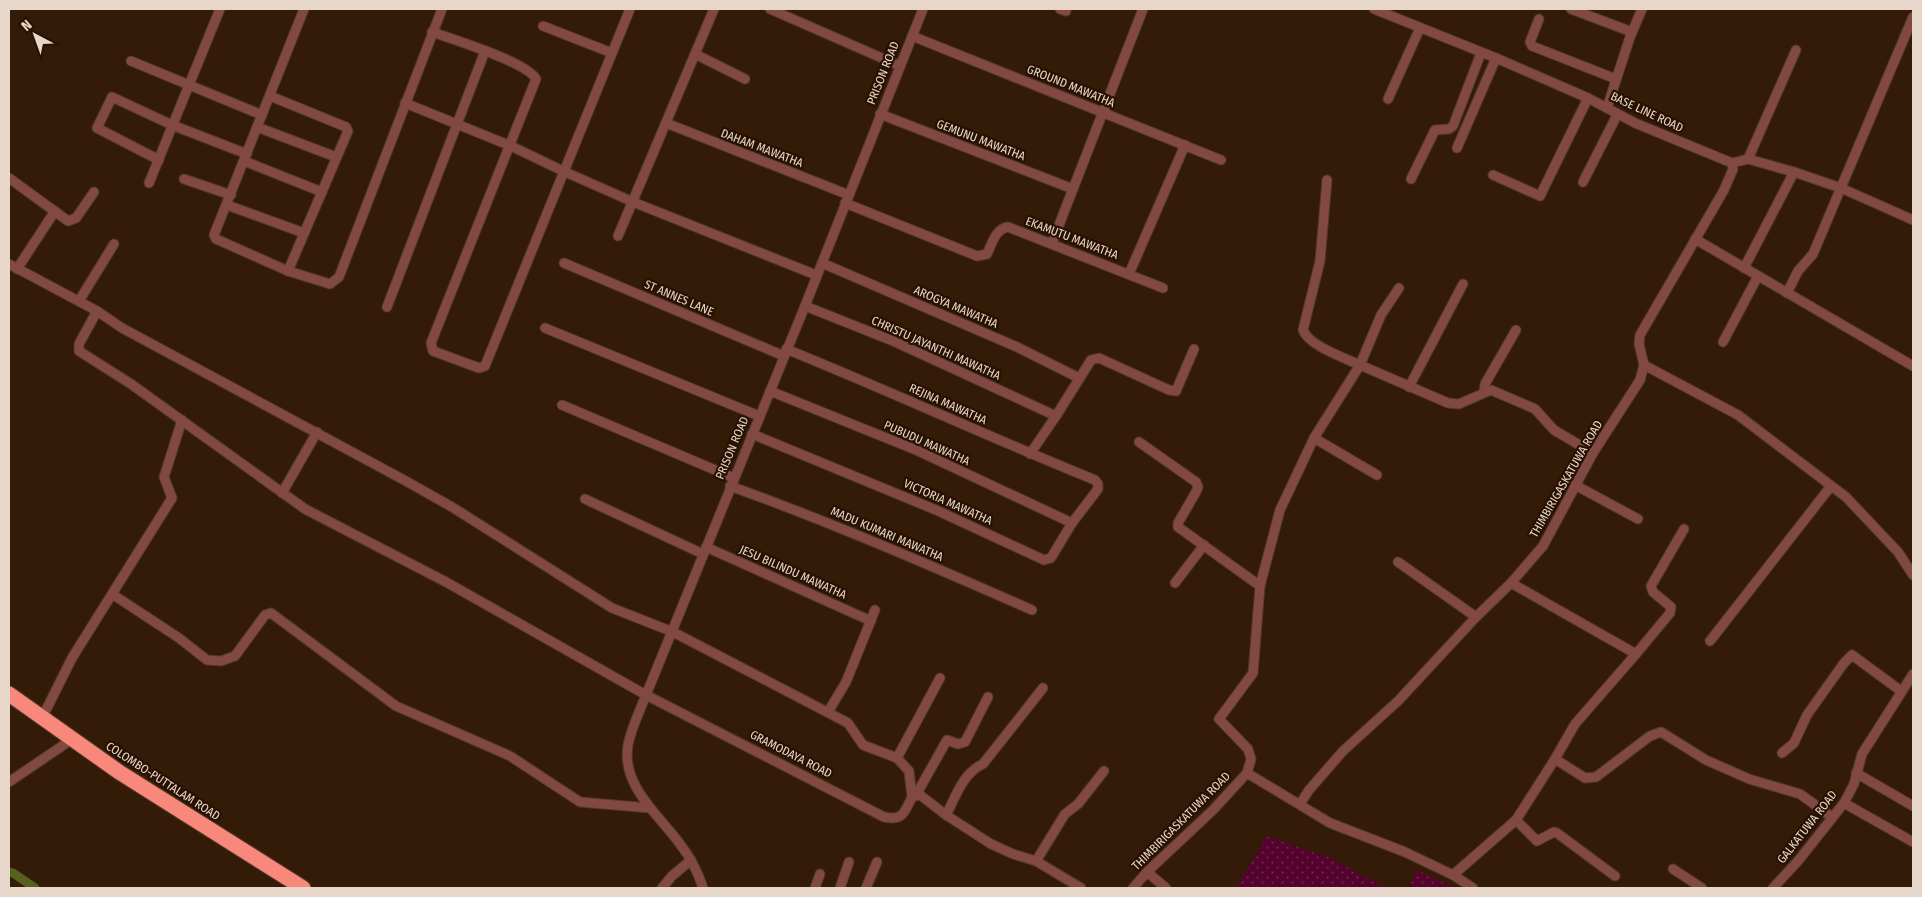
<svg xmlns="http://www.w3.org/2000/svg" width="1922" height="897" font-family="'Fira Sans Condensed',sans-serif">
  <style>
    .grass { fill: url(#grass-dots) }
    .lines { fill: none; stroke-linecap: round; stroke-linejoin: round }
    .canal { stroke: #55611d; stroke-width: 9 }
    .street-casing { stroke: #503926; stroke-width: 11 }
    .highway-casing { stroke: #503926; stroke-width: 17 }
    .street { stroke: #824943; stroke-width: 9 }
    .highway { stroke: #f9887c; stroke-width: 15 }
    .labels { text-anchor: middle; dominant-baseline: central; stroke-width: 4.5; stroke-linejoin: round; paint-order: stroke }
    .street-label { font-size: 12px; fill: #e7d6ca; stroke: #281100 }
  </style>
  <defs>
    <pattern id="grass-dots" width="8" height="8" patternUnits="userSpaceOnUse" patternTransform="scale(1.25)"><rect width="8" height="8" fill="#53032d"/><path d="M2 2h.1M6 6h.1" fill="none" stroke="#6c274a" stroke-width="1.8" stroke-linecap="round"/></pattern>
  </defs>
  <rect width="100%" height="100%" fill="#331b07"/>
  <g class="grass">
    <polygon points="1267,836 1328,857 1386,888 1236,888"/>
    <polygon points="1417,870 1455,888 1408,888"/>
  </g>
  <g class="lines">
    <polyline class="canal" points="9,872 13,873 35,888"/>
    <g class="street-casing">
      <g id="street">
        <polyline points="304,9 214,235 216,239 288,271 330,284 339,277 442,9"/>
        <polyline points="770,9 900,66"/>
        <polyline points="1060,9 1066,11"/>
        <polyline points="1374,9 1496,58 1588,98 1635,123 1732,163 1748,159 1794,172 1841,188 1913,220"/>
        <polyline points="1571,9 1632,32"/>
        <polyline points="1539,19 1530,42 1532,46 1616,79"/>
        <polyline points="543,26 612,53"/>
        <path d="M432,32C452,39 527,62 536,79L431,343L433,351L479,368L485,366L630,9"/>
        <polyline points="912,36 1221,160"/>
        <polyline points="695,54 745,79"/>
        <polyline points="131,61 262,115"/>
        <polyline points="270,96 346,127 348,131 288,271"/>
        <polyline points="1388,99 1420,28"/>
        <polyline points="405,103 511,146 563,171 633,202 816,275"/>
        <polyline points="1607,108 1630,37 1642,9"/>
        <polyline points="880,114 1073,189"/>
        <polyline points="666,123 849,195"/>
        <polyline points="257,127 336,157"/>
        <polyline points="1457,148 1496,58"/>
        <polyline points="1748,159 1796,50"/>
        <polyline points="159,160 97,128 112,97 172,125 247,154"/>
        <polyline points="244,161 322,192"/>
        <polyline points="1493,175 1540,196 1588,98"/>
        <polyline points="9,178 68,221 76,218 94,192"/>
        <polyline points="184,179 231,195"/>
        <polyline points="1411,179 1435,130 1449,129 1453,126 1481,53"/>
        <path d="M1327,180L1320,261L1303,330C1309,346 1345,358 1360,365L1381,315L1399,288"/>
        <polyline points="1583,182 1617,115"/>
        <polyline points="149,183 220,9"/>
        <path d="M845,203L977,256L987,254C992,244 995,229 1008,227L1163,288"/>
        <polyline points="227,205 304,233"/>
        <polyline points="618,236 714,9"/>
        <polyline points="1695,239 1913,366"/>
        <polyline points="1052,243 1143,9"/>
        <polyline points="564,263 784,356"/>
        <polyline points="822,263 1017,347 1079,378"/>
        <polyline points="9,264 97,311 122,328 404,480 452,507 612,608 673,632 848,723 863,745 897,758 909,771 912,797"/>
        <polyline points="1744,268 1794,172"/>
        <polyline points="17,269 55,211"/>
        <polyline points="1129,274 1185,145"/>
        <polyline points="1787,293 1798,271 1813,254 1913,17"/>
        <polyline points="79,301 114,244"/>
        <polyline points="805,306 893,341 1056,416"/>
        <polyline points="387,307 485,51"/>
        <path d="M97,311L79,344V351L131,384L305,509L446,582L646,695L884,817C903,821 904,813 912,797L920,795L946,815L991,844L1013,854L1036,861L1081,888"/>
        <polyline points="545,328 759,416"/>
        <polyline points="1723,342 1758,276"/>
        <polyline points="1644,365 1738,415 1846,497 1898,552 1913,575"/>
        <polyline points="1409,387 1463,284"/>
        <polyline points="770,391 916,450 1072,523"/>
        <polyline points="1484,392 1485,384 1516,330"/>
        <polyline points="562,405 734,478"/>
        <path d="M752,434L936,510L1044,560L1051,558L1072,523L1098,489V484L1095,480C991,438 890,391 786,349"/>
        <polyline points="1314,438 1377,475"/>
        <polyline points="1139,442 1196,482 1198,487 1196,492 1178,523 1178,527 1260,586"/>
        <polyline points="1030,454 1056,416 1091,360 1099,358 1169,390 1176,391 1194,349"/>
        <polyline points="1575,485 1638,519"/>
        <path d="M730,486C833,523 932,566 1032,610"/>
        <polyline points="282,493 317,432"/>
        <polyline points="585,499 703,554"/>
        <polyline points="706,547 871,621"/>
        <polyline points="1398,562 1476,617"/>
        <polyline points="1175,583 1204,545"/>
        <polyline points="112,594 179,638 207,660 221,661 235,656 265,615 271,613 396,706 510,756 580,802 650,808"/>
        <polyline points="1710,641 1831,486"/>
        <polyline points="1636,654 1670,613 1671,607 1653,592 1651,586 1684,529"/>
        <polyline points="828,712 846,682 875,610"/>
        <polyline points="42,718 72,658 172,498 164,477 182,420"/>
        <polyline points="1782,753 1794,743 1807,715 1844,663 1852,655 1901,691"/>
        <polyline points="897,758 940,678"/>
        <polyline points="1555,759 1585,778 1596,777 1650,736 1661,732 1706,760 1749,779 1800,794 1832,817"/>
        <polyline points="1247,773 1251,759 1248,749 1219,719 1253,673 1260,586 1280,510 1314,438 1360,365 1448,403 1459,404 1491,390 1535,409 1554,430 1593,453"/>
        <polyline points="1856,773 1913,806"/>
        <polyline points="9,782 65,744"/>
        <polyline points="916,795 947,740 958,744 965,742 988,697"/>
        <polyline points="1844,803 1913,842"/>
        <polyline points="1300,804 1309,790 1343,751 1398,701 1476,617 1511,583 1543,546 1593,453 1640,380 1644,365 1639,344 1640,335 1724,190 1733,169 1732,163"/>
        <path d="M946,815C956,796 963,773 983,764L1043,688"/>
        <polyline points="1516,820 1537,841 1554,832 1557,833 1615,876"/>
        <polyline points="1036,861 1065,814 1078,804 1104,771"/>
        <polyline points="1673,869 1702,888"/>
        <polyline points="1147,872 1166,888"/>
        <polyline points="1453,875 1516,820 1555,759 1575,724 1636,654 1511,583"/>
        <polyline points="662,888 672,876 691,860"/>
        <path d="M703,888C698,872 690,857 680,844C659,815 621,786 628,745C631,728 640,711 646,695L805,306L923,9"/>
        <polyline points="815,888 820,874"/>
        <polyline points="840,888 849,862"/>
        <polyline points="866,888 877,862"/>
        <polyline points="1133,888 1147,872 1213,810 1247,773 1330,823 1405,852 1453,875 1473,888"/>
        <polyline points="1773,888 1798,861 1844,803 1854,784 1862,754 1913,674"/>
      </g>
    </g>
    <g class="highway-casing">
      <polyline id="highway" points="9,694 119,772 303,888"/>
    </g>
    <use href="#street" class="street"/>
    <use href="#highway" class="highway"/>
  </g>
  <g class="labels">
    <g class="street-label">
      <text transform="translate(883 73) rotate(-68)">PRISON ROAD</text>
      <text transform="translate(1071 86) rotate(22)">GROUND MAWATHA</text>
      <text transform="translate(1647 112) rotate(25)">BASE LINE ROAD</text>
      <text transform="translate(981 140) rotate(21)">GEMUNU MAWATHA</text>
      <text transform="translate(762 148) rotate(21)">DAHAM MAWATHA</text>
      <text transform="translate(1072 238) rotate(21)">EKAMUTU MAWATHA</text>
      <text transform="translate(679 298) rotate(23)">ST ANNES LANE</text>
      <text transform="translate(956 307) rotate(23)">AROGYA MAWATHA</text>
      <text transform="translate(936 348) rotate(24)">CHRISTU JAYANTHI MAWATHA</text>
      <text transform="translate(948 404) rotate(24)">REJINA MAWATHA</text>
      <text transform="translate(927 443) rotate(24)">PUBUDU MAWATHA</text>
      <text transform="translate(732 448) rotate(-67)">PRISON ROAD</text>
      <text transform="translate(1566 479) rotate(-60)">THIMBIRIGASKATUWA ROAD</text>
      <text transform="translate(948 502) rotate(24)">VICTORIA MAWATHA</text>
      <text transform="translate(887 534) rotate(23)">MADU KUMARI MAWATHA</text>
      <text transform="translate(793 572) rotate(24)">JESU BILINDU MAWATHA</text>
      <text transform="translate(791 754) rotate(27)">GRAMODAYA ROAD</text>
      <text transform="translate(163 781) rotate(33)">COLOMBO-PUTTALAM ROAD</text>
      <text transform="translate(1181 821) rotate(-45)">THIMBIRIGASKATUWA ROAD</text>
      <text transform="translate(1807 827) rotate(-52)">GALKATUWA ROAD</text>
    </g>
  </g>
  <rect width="1922" height="897" fill="none" stroke="#e7d6ca" stroke-width="20"/>
  <g transform="translate(35 35) rotate(319)" stroke="#281100" stroke-width="4" paint-order="stroke">
  <path d="M0-4L9 19L0 12L-9 19Z" fill="#e7d6ca"/>
  <text y="-8" font-size="14" font-weight="bold" text-anchor="middle" fill="#e7d6ca">N</text>
  </g>
</svg>
